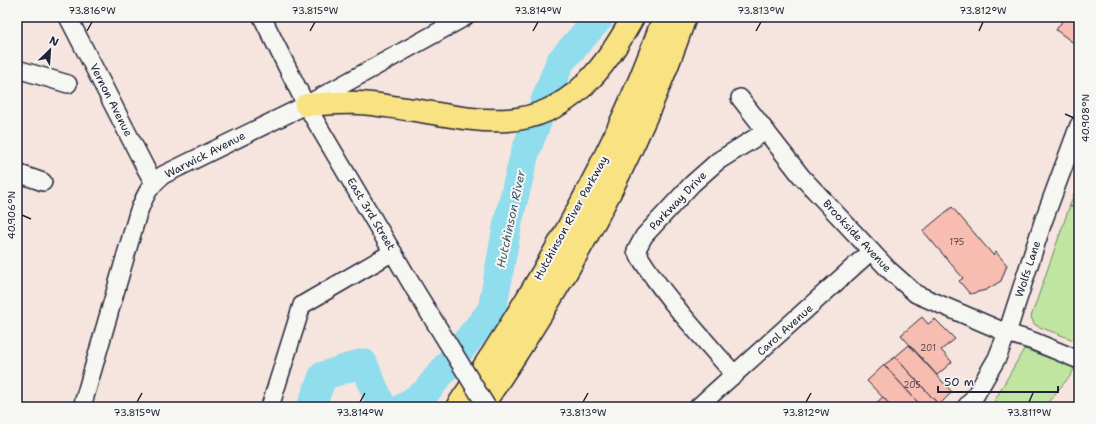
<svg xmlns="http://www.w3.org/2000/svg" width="1096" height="424" font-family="'Shantell Sans',sans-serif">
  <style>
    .green { fill: #bfe5a0; stroke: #70846e }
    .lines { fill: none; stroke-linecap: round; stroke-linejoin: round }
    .river { stroke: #8fdded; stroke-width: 29 }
    .building { fill: #f7bdb0; stroke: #22223b }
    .minor-casing { stroke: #22223b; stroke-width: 20 }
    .highway-casing { stroke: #22223b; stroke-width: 25 }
    .path { stroke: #22223b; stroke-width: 2.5; stroke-dasharray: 1 3; stroke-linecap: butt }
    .minor { stroke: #f6f6f2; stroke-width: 17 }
    .highway { stroke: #f8e281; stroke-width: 22 }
    .minor-bridge-casing { stroke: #22223b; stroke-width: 20; stroke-linecap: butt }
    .minor-bridge { stroke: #f6f6f2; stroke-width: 17 }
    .ticks { fill: none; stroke: #22223b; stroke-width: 1.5 }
    .labels { text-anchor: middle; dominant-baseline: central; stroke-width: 4; stroke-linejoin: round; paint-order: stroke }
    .number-label { font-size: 9px; fill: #574958 }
    .street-label { font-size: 11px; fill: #22223b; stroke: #f6f6f2 }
    .water-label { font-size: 12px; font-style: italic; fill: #435a70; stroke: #f6f6f2 }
    .neatline { fill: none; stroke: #22223b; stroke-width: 1.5 }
    .ticks-label { font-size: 10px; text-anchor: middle; fill: #22223b }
  </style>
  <rect width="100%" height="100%" fill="#f6e5de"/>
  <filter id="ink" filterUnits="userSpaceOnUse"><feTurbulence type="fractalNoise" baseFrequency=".025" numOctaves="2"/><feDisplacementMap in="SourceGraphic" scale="8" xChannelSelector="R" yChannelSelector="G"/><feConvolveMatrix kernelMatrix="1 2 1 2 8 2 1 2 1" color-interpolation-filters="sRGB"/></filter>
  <g filter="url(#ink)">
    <g class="green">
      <polygon points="1079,179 1079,342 1037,326 1034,324 1031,317"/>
      <polygon points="1024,349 1075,367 1071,375 1044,407 991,407"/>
    </g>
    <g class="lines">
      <g class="river">
        <polyline points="311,407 323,376 363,363 382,407"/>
        <polyline points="404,407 425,393 492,310 508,222 525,153 560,62 600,17"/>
      </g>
    </g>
    <g class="building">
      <polygon points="1065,17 1079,17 1079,38 1075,44 1056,30"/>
      <polygon points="952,207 993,255 996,252 1007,265 1001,281 986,290 970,294 959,281 963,278 923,231"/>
      <polygon points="922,317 928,324 935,319 955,339 941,350 952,362 937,375 901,335"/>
      <polygon points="909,345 952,392 939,405 895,357"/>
      <polygon points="895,357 939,405 937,407 922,407 884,365"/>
      <polygon points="884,365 922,407 892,407 867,381"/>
      <polygon points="883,397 892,407 878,407 875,404"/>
    </g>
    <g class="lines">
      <g class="minor-casing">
        <g id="minor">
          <polyline points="68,17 145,167 154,183"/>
          <polyline points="262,17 306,105 415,290"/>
          <polyline points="17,69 68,84"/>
          <polyline points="740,98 801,176 888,269 916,294 1007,333 1033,341 1079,360"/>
          <polyline points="17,173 43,182"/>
          <path d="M735,375C700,335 663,296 636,251L644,236L692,184L718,161L766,131"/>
          <path d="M82,407L138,213C146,194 147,189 163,175L306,105L465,17"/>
          <polyline points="270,407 302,305 393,252"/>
          <polyline points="698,407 871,251"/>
          <polyline points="966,407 975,396 997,358 1007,333 1043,222 1079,125"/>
        </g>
      </g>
      <g class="highway-casing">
        <g id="highway">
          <path d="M306,105C324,104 342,102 360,103C378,104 397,108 415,110C445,115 477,122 508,120C570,116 606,67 633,17"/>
          <path d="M457,407C540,286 615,156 664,17"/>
          <path d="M481,407C564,285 637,157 685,17"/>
        </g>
      </g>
      <polyline class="path" points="1071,207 1079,197"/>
      <use href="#minor" class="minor"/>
      <use href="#highway" class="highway"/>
      <g class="minor-bridge-casing">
        <polyline id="minor-bridge" points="415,290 487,407"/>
      </g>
      <use href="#minor-bridge" class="minor-bridge"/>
    </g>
  </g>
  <path class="ticks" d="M87,31L92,22M310,31L315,22M533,31L538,22M756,31L761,22M979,31L983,22M1065,114L1074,118M22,215L31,219M137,402L142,393M360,402L365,393M583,402L588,393M806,402L811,393M1029,402L1033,393"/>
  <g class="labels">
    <g class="number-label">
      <text x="957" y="242">175</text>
      <text x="928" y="348">201</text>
      <text x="912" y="385">205</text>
    </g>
    <g class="street-label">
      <text transform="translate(111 100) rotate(63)">Vernon Avenue</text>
      <text transform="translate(205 155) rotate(-27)">Warwick Avenue</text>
      <text transform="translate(678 201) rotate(-46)">Parkway Drive</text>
      <text transform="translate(371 214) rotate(59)">East 3rd Street</text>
      <text transform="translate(571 218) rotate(-61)">Hutchinson River Parkway</text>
      <text transform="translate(857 236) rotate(47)">Brookside Avenue</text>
      <text transform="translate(1028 269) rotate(-72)">Wolfs Lane</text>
      <text transform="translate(785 330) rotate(-42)">Carol Avenue</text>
    </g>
    <g class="water-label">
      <text transform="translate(511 219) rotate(-78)">Hutchinson River</text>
    </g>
  </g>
  <rect width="1096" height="424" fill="none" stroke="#f6f6f2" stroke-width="44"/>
  <g transform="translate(50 50) rotate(25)" stroke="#f6f6f2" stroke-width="3" paint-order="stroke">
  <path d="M0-3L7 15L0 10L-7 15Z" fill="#22223b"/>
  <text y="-6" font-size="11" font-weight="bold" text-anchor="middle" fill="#22223b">N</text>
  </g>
  <path d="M938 386v6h120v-6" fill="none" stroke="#22223b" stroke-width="2"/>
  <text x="944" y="386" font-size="12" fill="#22223b" stroke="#f6f6f2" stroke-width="3" paint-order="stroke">50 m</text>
  <rect x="22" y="22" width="1052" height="380" class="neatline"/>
  <g class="ticks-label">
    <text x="92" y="14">73.816°W</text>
    <text x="315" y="14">73.815°W</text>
    <text x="538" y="14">73.814°W</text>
    <text x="761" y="14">73.813°W</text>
    <text x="983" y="14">73.812°W</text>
    <text transform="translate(1085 118) rotate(-90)" y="4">40.908°N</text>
    <text transform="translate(11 215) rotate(-90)" y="4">40.906°N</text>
    <text x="137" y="416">73.815°W</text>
    <text x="360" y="416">73.814°W</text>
    <text x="583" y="416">73.813°W</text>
    <text x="806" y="416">73.812°W</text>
    <text x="1029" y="416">73.811°W</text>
  </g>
</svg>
